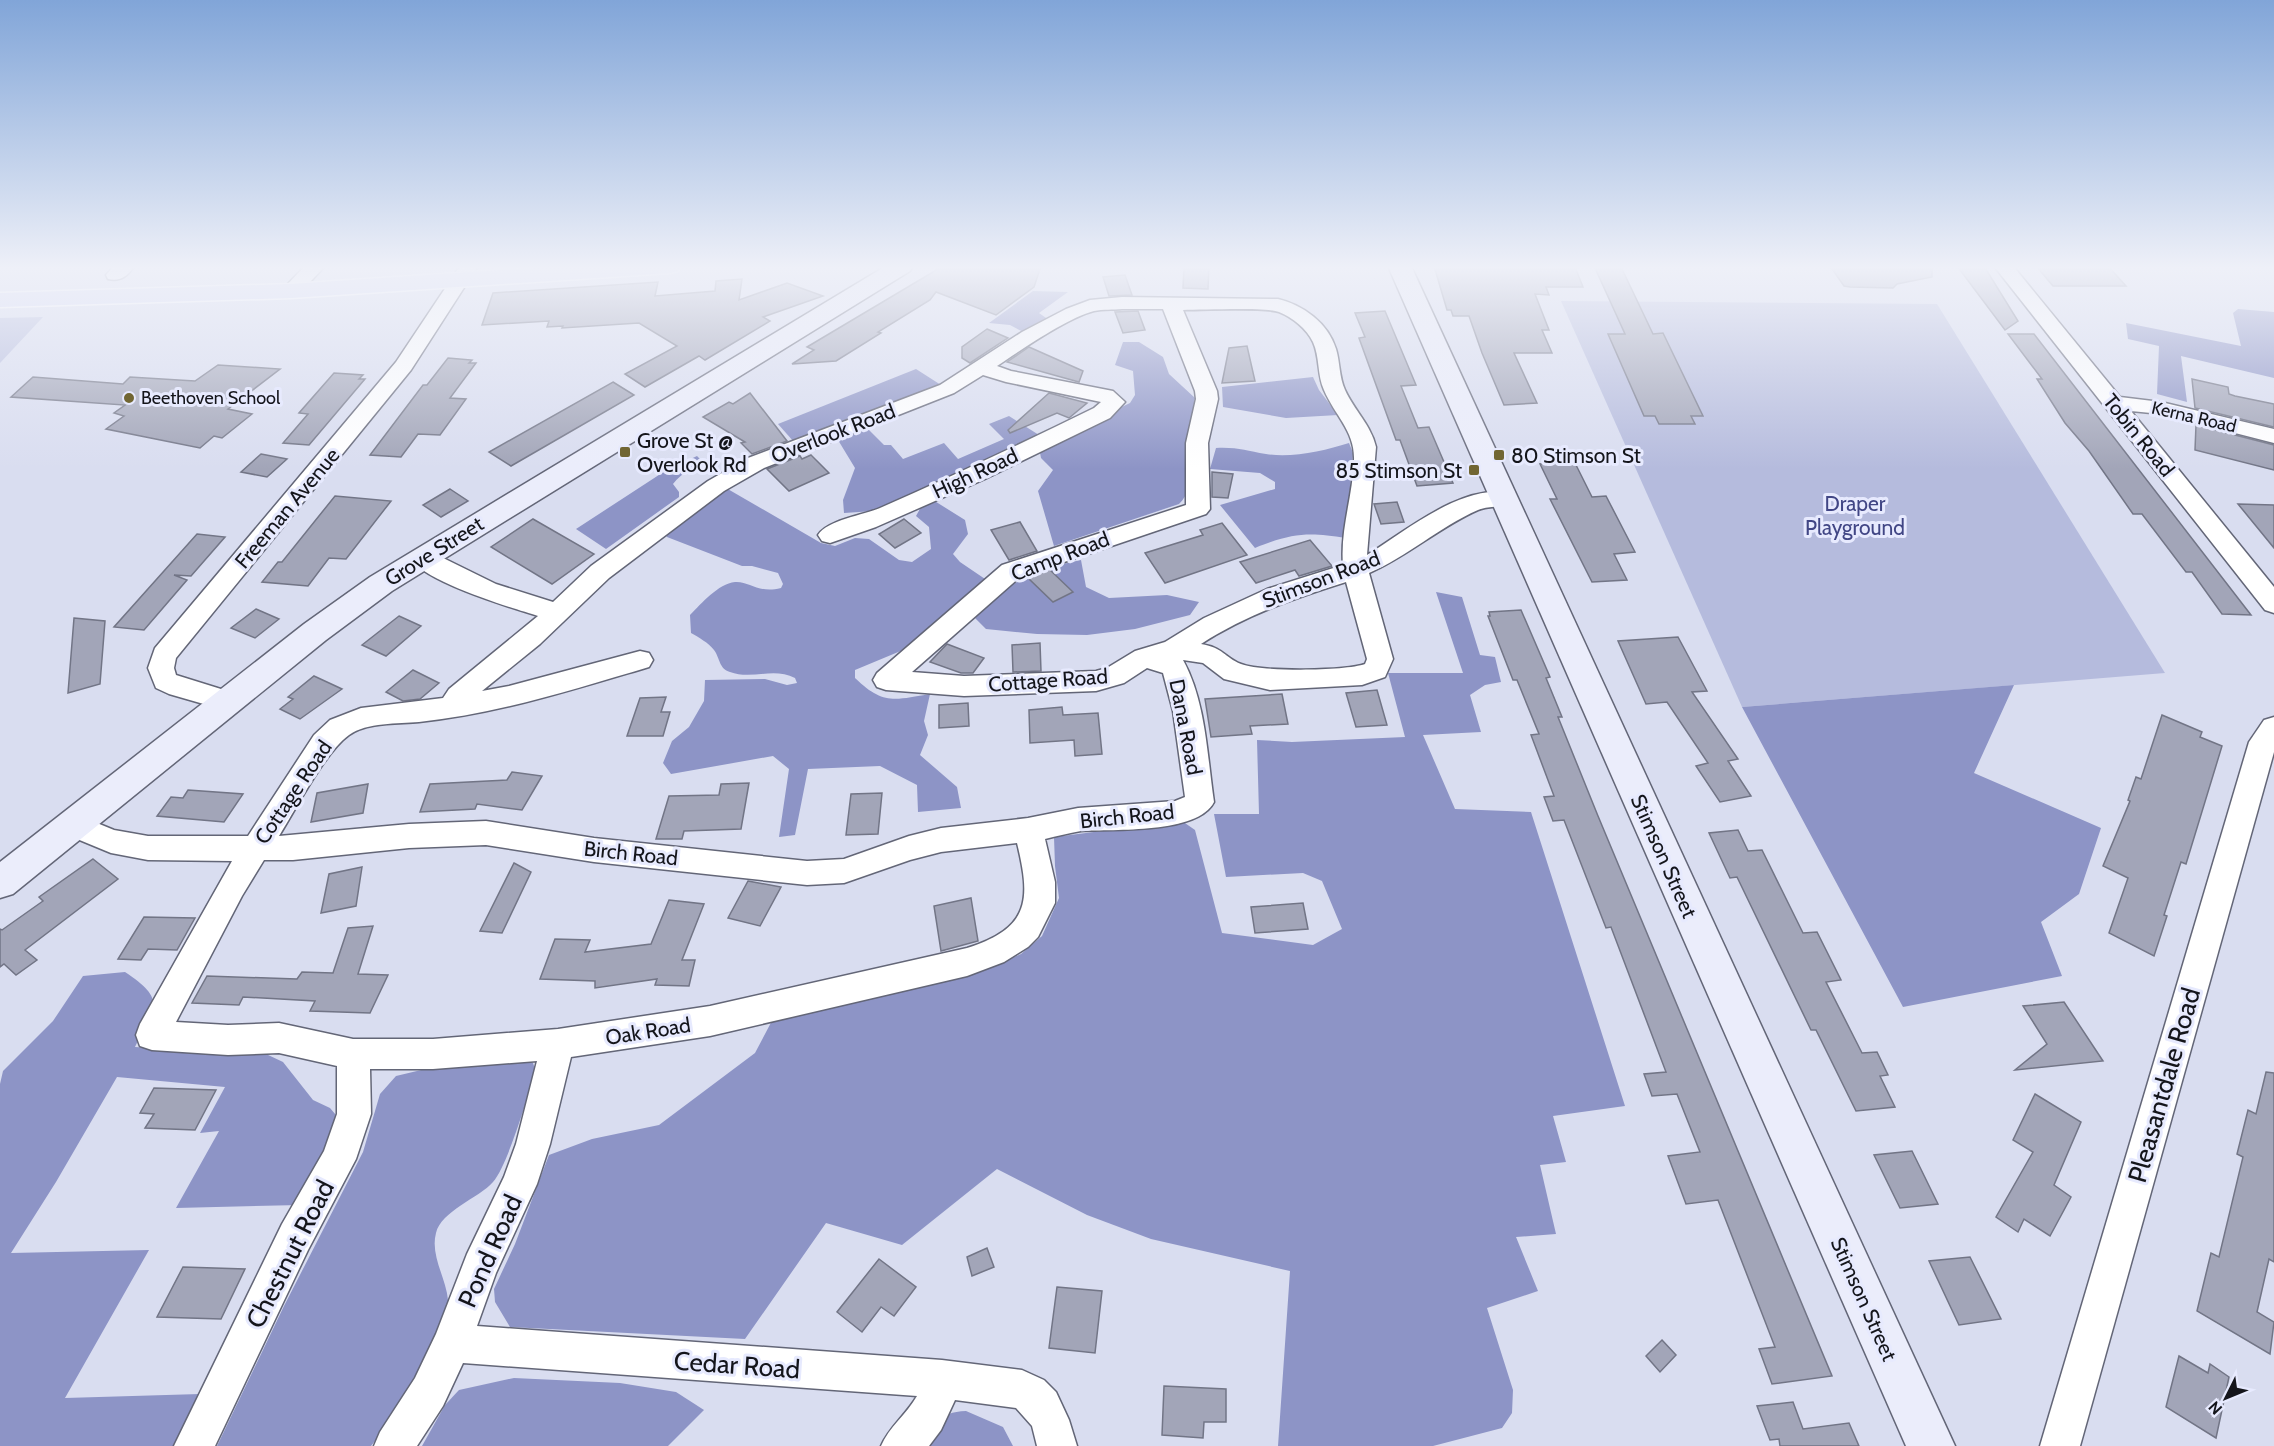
<svg xmlns="http://www.w3.org/2000/svg" width="2274" height="1446" font-family="Cabin,sans-serif">
  <style>
    .green { fill: #b5bbdd }
    .forest { fill: #8d94c6 }
    .building { fill: #a2a5b8; stroke: #727586; stroke-width: 1.5 }
    .lines { fill: none; stroke-linecap: round; stroke-linejoin: round }
    .street-casing { stroke: #636677; stroke-width: 3 }
    .secondary-casing { stroke: #636677; stroke-width: 3 }
    .primary-casing { stroke: #fff; stroke-width: 3 }
    .street { fill: #fff; fill-rule: evenodd }
    .secondary { fill: #ebedfb; fill-rule: evenodd }
    .primary { fill: #d7dbf7; fill-rule: evenodd }
    .poi-dot { fill: #716633; stroke: #e7eafe; stroke-width: 2 }
    .labels { text-anchor: middle; dominant-baseline: central; stroke-width: 6; stroke-linejoin: round; paint-order: stroke }
    .far-poi-label { font-size: 18px; fill: #14151b; stroke: #e7eafe; text-anchor: start }
    .far-street-label { font-size: 18px; fill: #14151b; stroke: #e7eafe }
    .street-label { font-size: 21px; fill: #14151b; stroke: #e7eafe }
    .poi-label { font-size: 21px; fill: #14151b; stroke: #e7eafe; text-anchor: start }
    .park-label { font-size: 21px; fill: #414685; stroke: #e7eafe }
    .near-street-label { font-size: 26px; fill: #14151b; stroke: #e7eafe }
  </style>
  <rect width="100%" height="100%" fill="#d9ddf0"/>
  <g class="green">
    <polygon points="1561,301 1937,304 2165,673 1742,707"/>
    <polygon points="43,317 0,363 0,318"/>
  </g>
  <g class="forest">
    <polygon points="1033,291 1068,292 1039,313 1049,320 1027,334 1010,325 989,323"/>
    <polygon points="2238,309 2274,312 2274,378 2181,356 2187,402 2157,394 2159,346 2128,339 2126,323 2241,346 2233,313"/>
    <path d="M1123,342H1139L1163,357L1169,374L1195,398C1193,409 1191,420 1190,431C1189,452 1196,489 1179,504L1054,546L1038,491L1053,470L1041,458L1039,447L1130,403L1135,395L1133,371L1115,365Z"/>
    <polygon points="916,369 941,385 794,442 778,424"/>
    <polygon points="1313,377 1319,390 1338,415 1286,418 1223,407 1222,387"/>
    <polygon points="1009,416 1039,435 1000,455 874,511 844,513 843,500 855,468 838,440 868,429 884,445 891,445 903,459 944,443 958,459 1004,439 989,424"/>
    <path d="M1349,443L1353,453L1346,538C1308,532 1292,533 1255,548L1220,505L1275,489V482L1260,473L1210,469L1216,448C1238,447 1246,451 1266,454C1292,458 1324,451 1349,443Z"/>
    <path d="M697,456L706,465C690,468 683,472 673,484L679,492V497L606,549L576,529L665,471Z"/>
    <path d="M726,488L821,543L835,546L855,538L869,539L899,560L912,562L931,549L929,527L916,516L921,507L933,500L965,520L968,534L953,554L960,562L988,581L915,645L855,670V678C883,705 894,700 930,694L924,721L928,735L920,755L957,787L961,808L918,812L917,785L880,766L808,769L795,835L779,837L789,769L773,756L671,774L663,763L672,741L689,727L704,701L705,680L765,679L787,685L797,683L795,678C774,667 751,680 730,672C719,669 720,658 714,650C709,643 698,637 691,633L690,615C702,603 718,584 735,582C750,581 758,594 781,588L783,584L778,573L752,566H742L667,537L665,534Z"/>
    <polygon points="1081,560 1086,587 1109,598 1167,595 1199,602 1190,615 1135,629 1087,635 1037,634 986,629 975,618 1010,585 1058,565"/>
    <polygon points="1436,592 1462,597 1480,655 1495,657 1501,682 1485,685 1470,695 1481,732 1423,735 1455,809 1531,812 1625,1106 1553,1116 1566,1162 1540,1165 1556,1234 1516,1237 1538,1291 1487,1308 1513,1390 1512,1413 1502,1428 1433,1446 1278,1446 1290,1271 1151,1239 1087,1215 997,1169 902,1245 826,1223 745,1339 510,1327 495,1302 494,1289 515,1244 549,1155 592,1139 659,1125 755,1053 775,1015 981,972 1021,954 1042,936 1059,898 1055,866 1054,837 1182,821 1195,830 1222,933 1313,945 1342,929 1322,881 1303,873 1226,877 1214,814 1259,814 1257,740 1292,742 1405,737 1388,673 1463,673"/>
    <polygon points="2014,685 1974,773 2101,828 2079,894 2041,922 2062,976 1903,1007 1742,707"/>
    <path d="M125,972C169,1001 153,1008 135,1047L266,1054L283,1062L313,1100L330,1108L341,1121L300,1205L176,1208L219,1131L200,1133L225,1087L117,1077L56,1182L11,1253L149,1250L65,1398L200,1394L175,1446H0V1084L3,1071L53,1021L83,976Z"/>
    <path d="M520,1058L533,1063L536,1072C527,1097 508,1165 493,1182C479,1198 441,1211 436,1233C430,1255 446,1278 448,1300C451,1348 401,1411 371,1446H217L284,1306L363,1152L380,1094L396,1076L438,1066Z"/>
    <polygon points="514,1378 620,1383 676,1392 704,1410 668,1446 422,1446 445,1405 459,1390"/>
    <path d="M966,1411L1003,1427L1013,1446H919C934,1425 938,1412 966,1411Z"/>
  </g>
  <g class="building">
    <polygon points="943,266 1041,266 1034,287 996,315 936,292 930,300 878,332 881,333 836,361 792,364 814,350 807,347"/>
    <polygon points="1184,266 1209,266 1208,289 1183,288"/>
    <polygon points="1434,266 1575,267 1583,287 1546,287 1549,295 1535,294 1549,330 1542,330 1552,353 1514,353 1537,403 1504,405 1482,353 1469,316 1453,316 1451,310 1447,310"/>
    <polygon points="1830,266 1932,269 1932,277 1897,284 1893,288 1850,287 1844,286"/>
    <polygon points="1957,266 1984,266 2018,321 2005,330"/>
    <polygon points="2036,266 2108,266 2126,286 2053,286"/>
    <polygon points="1595,268 1622,269 1653,334 1663,333 1703,416 1691,416 1695,424 1659,424 1655,416 1644,416 1608,334 1625,334"/>
    <polygon points="1125,275 1132,295 1109,296 1103,277"/>
    <polygon points="742,279 739,300 787,283 823,296 763,317 770,321 705,360 699,356 645,387 625,374 677,346 639,323 562,328 563,326 547,327 549,321 482,325 493,293 658,282 655,296 715,291 716,281"/>
    <polygon points="1138,311 1145,330 1123,333 1115,312"/>
    <polygon points="1385,311 1416,385 1401,386 1418,428 1429,427 1453,483 1417,486 1400,440 1396,440 1359,338 1365,337 1355,313"/>
    <polygon points="987,329 1008,338 970,363 962,358 962,347"/>
    <polygon points="2008,334 2034,334 2251,615 2222,614 2192,572 2186,572 2142,514 2133,514 2089,451 2065,423 2037,379 2042,379"/>
    <polygon points="1247,346 1255,381 1222,383 1229,348"/>
    <polygon points="1029,347 1083,371 1079,382 1007,362"/>
    <polygon points="448,358 472,360 469,363 476,363 450,398 466,399 440,435 418,434 401,457 370,455 423,385 427,385"/>
    <polygon points="218,365 280,369 228,409 252,414 222,438 214,436 200,448 106,429 124,416 114,413 125,405 11,397 33,377 123,384 130,377 195,381"/>
    <polygon points="334,373 363,375 359,379 365,379 309,445 283,443 308,414 299,413"/>
    <polygon points="2192,379 2228,387 2229,394 2235,396 2274,404 2274,427 2195,408"/>
    <polygon points="613,382 634,395 511,466 489,452"/>
    <polygon points="750,393 787,441 752,454 741,443 745,442 703,417 729,402 733,404"/>
    <polygon points="1049,393 1087,403 1069,418 1057,413 1010,433 1008,430"/>
    <polygon points="2196,425 2274,445 2274,470 2195,450"/>
    <polygon points="261,454 287,459 267,477 241,472"/>
    <polygon points="811,455 829,473 789,491 767,469 800,456 802,459"/>
    <polygon points="1574,461 1592,497 1606,496 1635,552 1614,554 1627,580 1592,582 1550,499 1557,499 1540,464"/>
    <polygon points="1212,472 1233,474 1228,498 1212,497"/>
    <polygon points="450,489 468,501 441,517 423,505"/>
    <polygon points="335,496 391,501 346,559 329,558 308,586 262,582 278,562 282,562"/>
    <polygon points="1397,502 1404,522 1381,524 1374,504"/>
    <polygon points="2238,504 2274,505 2274,548"/>
    <polygon points="533,519 594,554 552,584 491,547"/>
    <polygon points="904,519 921,533 895,548 879,534"/>
    <polygon points="1020,522 1037,551 1009,560 991,530"/>
    <polygon points="1222,523 1247,555 1165,583 1145,553 1203,535 1200,530"/>
    <polygon points="197,534 225,537 191,576 174,575 187,580 144,630 114,627"/>
    <polygon points="1310,540 1332,566 1299,576 1295,570 1256,583 1240,562"/>
    <polygon points="1049,569 1073,592 1053,602 1027,577"/>
    <polygon points="256,609 279,619 255,638 231,628"/>
    <polygon points="1521,610 1550,677 1546,678 1562,717 1558,717 1598,816 1832,1376 1772,1384 1759,1349 1775,1347 1718,1200 1686,1204 1668,1156 1700,1152 1677,1094 1652,1096 1644,1074 1666,1072 1611,927 1606,928 1564,820 1553,821 1544,797 1554,796 1531,735 1539,734 1517,680 1513,680 1488,616 1490,616 1489,612"/>
    <polygon points="399,616 421,626 386,656 362,645"/>
    <polygon points="74,618 105,621 100,684 68,693"/>
    <polygon points="1678,637 1707,691 1692,692 1738,759 1728,761 1751,796 1720,802 1696,766 1708,763 1667,702 1646,704 1618,641"/>
    <polygon points="1040,643 1041,671 1013,672 1012,645"/>
    <polygon points="947,644 984,658 973,673 961,673 930,662"/>
    <polygon points="413,670 439,683 420,699 403,701 386,692"/>
    <polygon points="314,676 342,689 300,719 280,709 293,699 288,697"/>
    <polygon points="1377,690 1387,725 1356,727 1346,693"/>
    <polygon points="1282,694 1288,724 1250,726 1252,734 1211,737 1205,699"/>
    <polygon points="666,697 661,712 670,712 663,736 627,736 640,698"/>
    <polygon points="968,703 969,726 939,728 939,705"/>
    <polygon points="1062,707 1063,715 1098,713 1102,754 1075,756 1074,740 1030,743 1029,710"/>
    <polygon points="2162,715 2202,732 2200,737 2222,746 2186,864 2181,862 2164,915 2167,916 2154,956 2109,933 2128,878 2103,866 2130,801 2128,800 2136,777 2141,779"/>
    <polygon points="512,772 542,776 522,810 477,804 475,809 420,812 430,784 507,780"/>
    <polygon points="749,783 741,829 684,831 682,839 656,839 669,796 719,795 721,784"/>
    <polygon points="368,784 363,813 311,822 317,793"/>
    <polygon points="188,790 243,794 224,822 157,816 171,797 183,798"/>
    <polygon points="882,793 878,834 846,835 851,794"/>
    <polygon points="1738,830 1748,851 1762,850 1803,933 1817,932 1841,980 1826,982 1862,1053 1877,1052 1888,1075 1880,1076 1895,1107 1856,1111 1816,1030 1811,1030 1737,877 1730,878 1709,833"/>
    <polygon points="93,859 118,879 25,950 37,960 16,975 4,964 0,967 0,929 2,930 43,901 39,897"/>
    <polygon points="514,863 531,872 502,933 480,931"/>
    <polygon points="362,867 356,906 321,913 329,874"/>
    <polygon points="748,881 781,887 760,926 728,918"/>
    <polygon points="971,898 978,941 941,951 934,906"/>
    <polygon points="669,900 704,904 682,960 695,960 689,986 655,985 657,979 595,988 595,981 540,979 555,939 590,940 585,952 651,944"/>
    <polygon points="1303,903 1308,929 1255,933 1251,907"/>
    <polygon points="144,917 195,918 177,950 148,949 141,960 118,959"/>
    <polygon points="373,926 358,974 388,975 370,1013 310,1011 315,1001 243,997 239,1005 192,1003 207,976 297,979 302,972 333,973 348,928"/>
    <polygon points="2064,1002 2103,1061 2015,1070 2047,1044 2023,1006"/>
    <polygon points="2266,1072 2274,1073 2274,1262 2269,1259 2257,1312 2274,1322 2270,1354 2197,1311 2211,1253 2219,1257 2243,1157 2237,1154 2248,1110 2256,1114"/>
    <polygon points="154,1088 216,1090 195,1130 145,1128 154,1114 140,1113"/>
    <polygon points="2035,1094 2081,1122 2054,1185 2071,1197 2050,1236 2024,1219 2018,1232 1996,1217 2033,1152 2013,1140"/>
    <polygon points="1912,1151 1938,1204 1900,1208 1874,1155"/>
    <polygon points="987,1248 994,1267 972,1276 967,1257"/>
    <polygon points="1970,1257 2001,1319 1959,1325 1929,1261"/>
    <polygon points="879,1259 916,1287 894,1316 881,1307 862,1332 837,1312"/>
    <polygon points="183,1267 245,1269 221,1319 157,1317"/>
    <polygon points="1057,1287 1102,1291 1095,1353 1049,1348"/>
    <polygon points="1662,1340 1676,1355 1660,1372 1646,1356"/>
    <polygon points="2179,1356 2208,1373 2210,1364 2229,1377 2216,1438 2166,1407"/>
    <polygon points="1164,1386 1226,1389 1226,1422 1204,1422 1203,1438 1162,1435"/>
    <polygon points="1793,1402 1803,1429 1849,1423 1859,1446 1780,1446 1779,1439 1770,1440 1757,1406"/>
  </g>
  <g class="lines">
    <g class="street-casing">
      <g id="street">
        <path d="M114,266H134C128,276 120,282 108,279L106,275Z"/>
        <polygon points="305,266 325,266 298,295 284,295 281,291"/>
        <polygon points="460,266 478,266 411,370 176,658 174,668 176,675 237,694 241,701 237,708 228,711 169,694 156,688 148,668 155,648 396,362"/>
        <polygon points="1994,266 2013,266 2120,397 2161,402 2274,429 2274,443 2161,414 2131,411 2274,587 2274,613 2265,610"/>
        <path d="M1122,297L1278,299C1303,305 1328,323 1336,349C1340,362 1339,377 1345,390C1354,410 1371,425 1376,447L1367,555C1403,533 1465,481 1510,494L1513,499L1510,504C1500,507 1488,506 1478,510C1439,527 1407,557 1369,573L1393,659L1385,677L1362,685L1270,690L1224,679L1203,663L1183,660C1206,702 1207,755 1214,802C1198,834 1114,829 1081,831C1069,833 1057,836 1045,839L1055,882V903L1038,937L1028,947L1004,962L967,976L710,1036L571,1057L550,1144L537,1184L496,1273L477,1326L942,1360L1022,1370L1044,1380L1056,1392L1069,1420L1077,1446H1037L1032,1426L1016,1408L955,1400L941,1430L929,1446H881C889,1427 906,1415 917,1396L463,1363L443,1406L417,1446H374L380,1432L415,1378L436,1334L467,1254L504,1177L516,1144L537,1061L433,1069H370L371,1114L356,1159L308,1250L215,1446H174L282,1224L324,1151L337,1114V1066L279,1053L228,1055L152,1050L140,1046L136,1035L140,1024L232,861L148,860L111,853L65,834L61,826L65,818L75,814L114,830L148,836H248L314,735L330,720L361,708L443,698L449,689L538,616C509,607 425,582 410,558L413,552L422,550L431,552L496,584L553,602L591,566L708,481L748,458L940,385L1022,332L1066,309L1090,300ZM1122,309H1163L1195,391L1196,399L1186,443V505L1002,565L877,673L873,680L877,687L886,690L964,696L1096,691L1124,683L1147,668L1163,673L1173,711L1185,797L1175,801L1078,808L1028,818L941,828L909,836L844,859L807,861L594,838L486,821L409,824L279,836C296,809 325,752 349,735C367,722 398,724 419,722C497,714 575,689 649,667L653,660L649,653L640,651L509,686L482,691L540,644L609,578L724,491L764,468L954,393L983,375L1006,382L1101,402L1094,408C1023,443 953,476 880,508C864,515 827,520 818,535L822,541L830,543L876,527L985,479L1110,418L1125,402L1113,391L1011,371L997,366C1021,350 1067,318 1094,311C1103,309 1113,310 1122,309ZM1183,310C1202,310 1265,307 1279,312C1292,317 1307,329 1313,342C1320,357 1317,375 1324,390C1335,416 1355,431 1354,460C1353,496 1340,529 1343,565L1267,589L1204,618L1165,642L1135,651L1107,668L1096,671L964,676L912,672L1020,577L1206,514L1210,509L1208,443L1218,399L1217,391ZM1346,582L1367,659L1365,664C1346,671 1261,672 1241,664C1224,657 1224,648 1201,644C1246,615 1295,598 1346,582ZM1017,843C1031,900 1030,928 967,948L710,1006L558,1029L433,1039H353L279,1023L228,1025L176,1022L242,896L264,860H293L409,848L486,845L594,862L807,885L844,883L910,860L941,852Z"/>
        <polygon points="2274,717 2274,752 2080,1446 2040,1446 2249,742 2264,720"/>
      </g>
    </g>
    <g class="secondary-casing">
      <g id="secondary">
        <polygon points="886,266 913,266 910,271 392,591 326,640 13,894 0,898 0,862 304,624 370,577"/>
        <polygon points="1388,266 1411,266 1955,1446 1906,1446"/>
      </g>
    </g>
    <g class="primary-casing">
      <polygon id="primary" points="564,266 681,266 678,271 670,273 291,298 0,307 0,293 291,284"/>
    </g>
    <use href="#street" class="street"/>
    <use href="#secondary" class="secondary"/>
    <use href="#primary" class="primary"/>
  </g>
  <linearGradient id="sky" x2="0" y2="1"><stop stop-color="#81a5d8"/><stop offset="0.57" stop-color="#eef0f8"/><stop offset="1" stop-color="#eef0f8" stop-opacity="0"/></linearGradient>
  <rect width="2274" height="469" fill="url(#sky)"/>
  <g class="poi-dot">
    <circle cx="129" cy="398" r="6"/>
    <rect x="619" y="446" width="12" height="12" rx="3"/>
    <rect x="1493" y="449" width="12" height="12" rx="3"/>
    <rect x="1468" y="464" width="12" height="12" rx="3"/>
  </g>
  <g class="labels">
    <g class="far-poi-label">
      <text x="141" y="398">Beethoven School</text>
    </g>
    <g class="far-street-label">
      <text transform="translate(2194 417) rotate(13)">Kerna Road</text>
    </g>
    <g class="street-label">
      <text transform="translate(833 433) rotate(-21)">Overlook Road</text>
      <text transform="translate(2139 435) rotate(51)">Tobin Road</text>
      <text transform="translate(975 473) rotate(-25)">High Road</text>
      <text transform="translate(287 508) rotate(-50)">Freeman Avenue</text>
      <text transform="translate(434 551) rotate(-32)">Grove Street</text>
      <text transform="translate(1060 556) rotate(-21)">Camp Road</text>
      <text transform="translate(1321 579) rotate(-21)">Stimson Road</text>
      <text transform="translate(1048 680) rotate(-4)">Cottage Road</text>
      <text transform="translate(1186 727) rotate(79)">Dana Road</text>
      <text transform="translate(293 792) rotate(-56)">Cottage Road</text>
      <text transform="translate(1127 816) rotate(-6)">Birch Road</text>
      <text transform="translate(631 853) rotate(6)">Birch Road</text>
      <text transform="translate(1664 856) rotate(66)">Stimson Street</text>
      <text transform="translate(648 1031) rotate(-9)">Oak Road</text>
      <text transform="translate(1864 1299) rotate(66)">Stimson Street</text>
    </g>
    <g class="poi-label">
      <text x="637" y="440">Grove St @<tspan x="637" dy="24">Overlook Rd</tspan></text>
      <text x="1511" y="455">80 Stimson St</text>
      <text x="1462" y="470" text-anchor="end">85 Stimson St</text>
    </g>
    <g class="park-label">
      <text x="1855" y="503">Draper<tspan x="1855" dy="24">Playground</tspan></text>
    </g>
    <g class="near-street-label">
      <text transform="translate(2164 1085) rotate(-74)">Pleasantdale Road</text>
      <text transform="translate(490 1251) rotate(-66)">Pond Road</text>
      <text transform="translate(290 1254) rotate(-63)">Chestnut Road</text>
      <text transform="translate(737 1365) rotate(4)">Cedar Road</text>
    </g>
  </g>
  <g transform="translate(2226 1398) rotate(227)" stroke="#e7eafe" stroke-width="4.5" paint-order="stroke">
  <path d="M0-4.5L10 22L0 15L-10 22Z" fill="#14151b"/>
  <text y="-9" font-size="16" font-weight="bold" text-anchor="middle" fill="#14151b">N</text>
  </g>
</svg>
